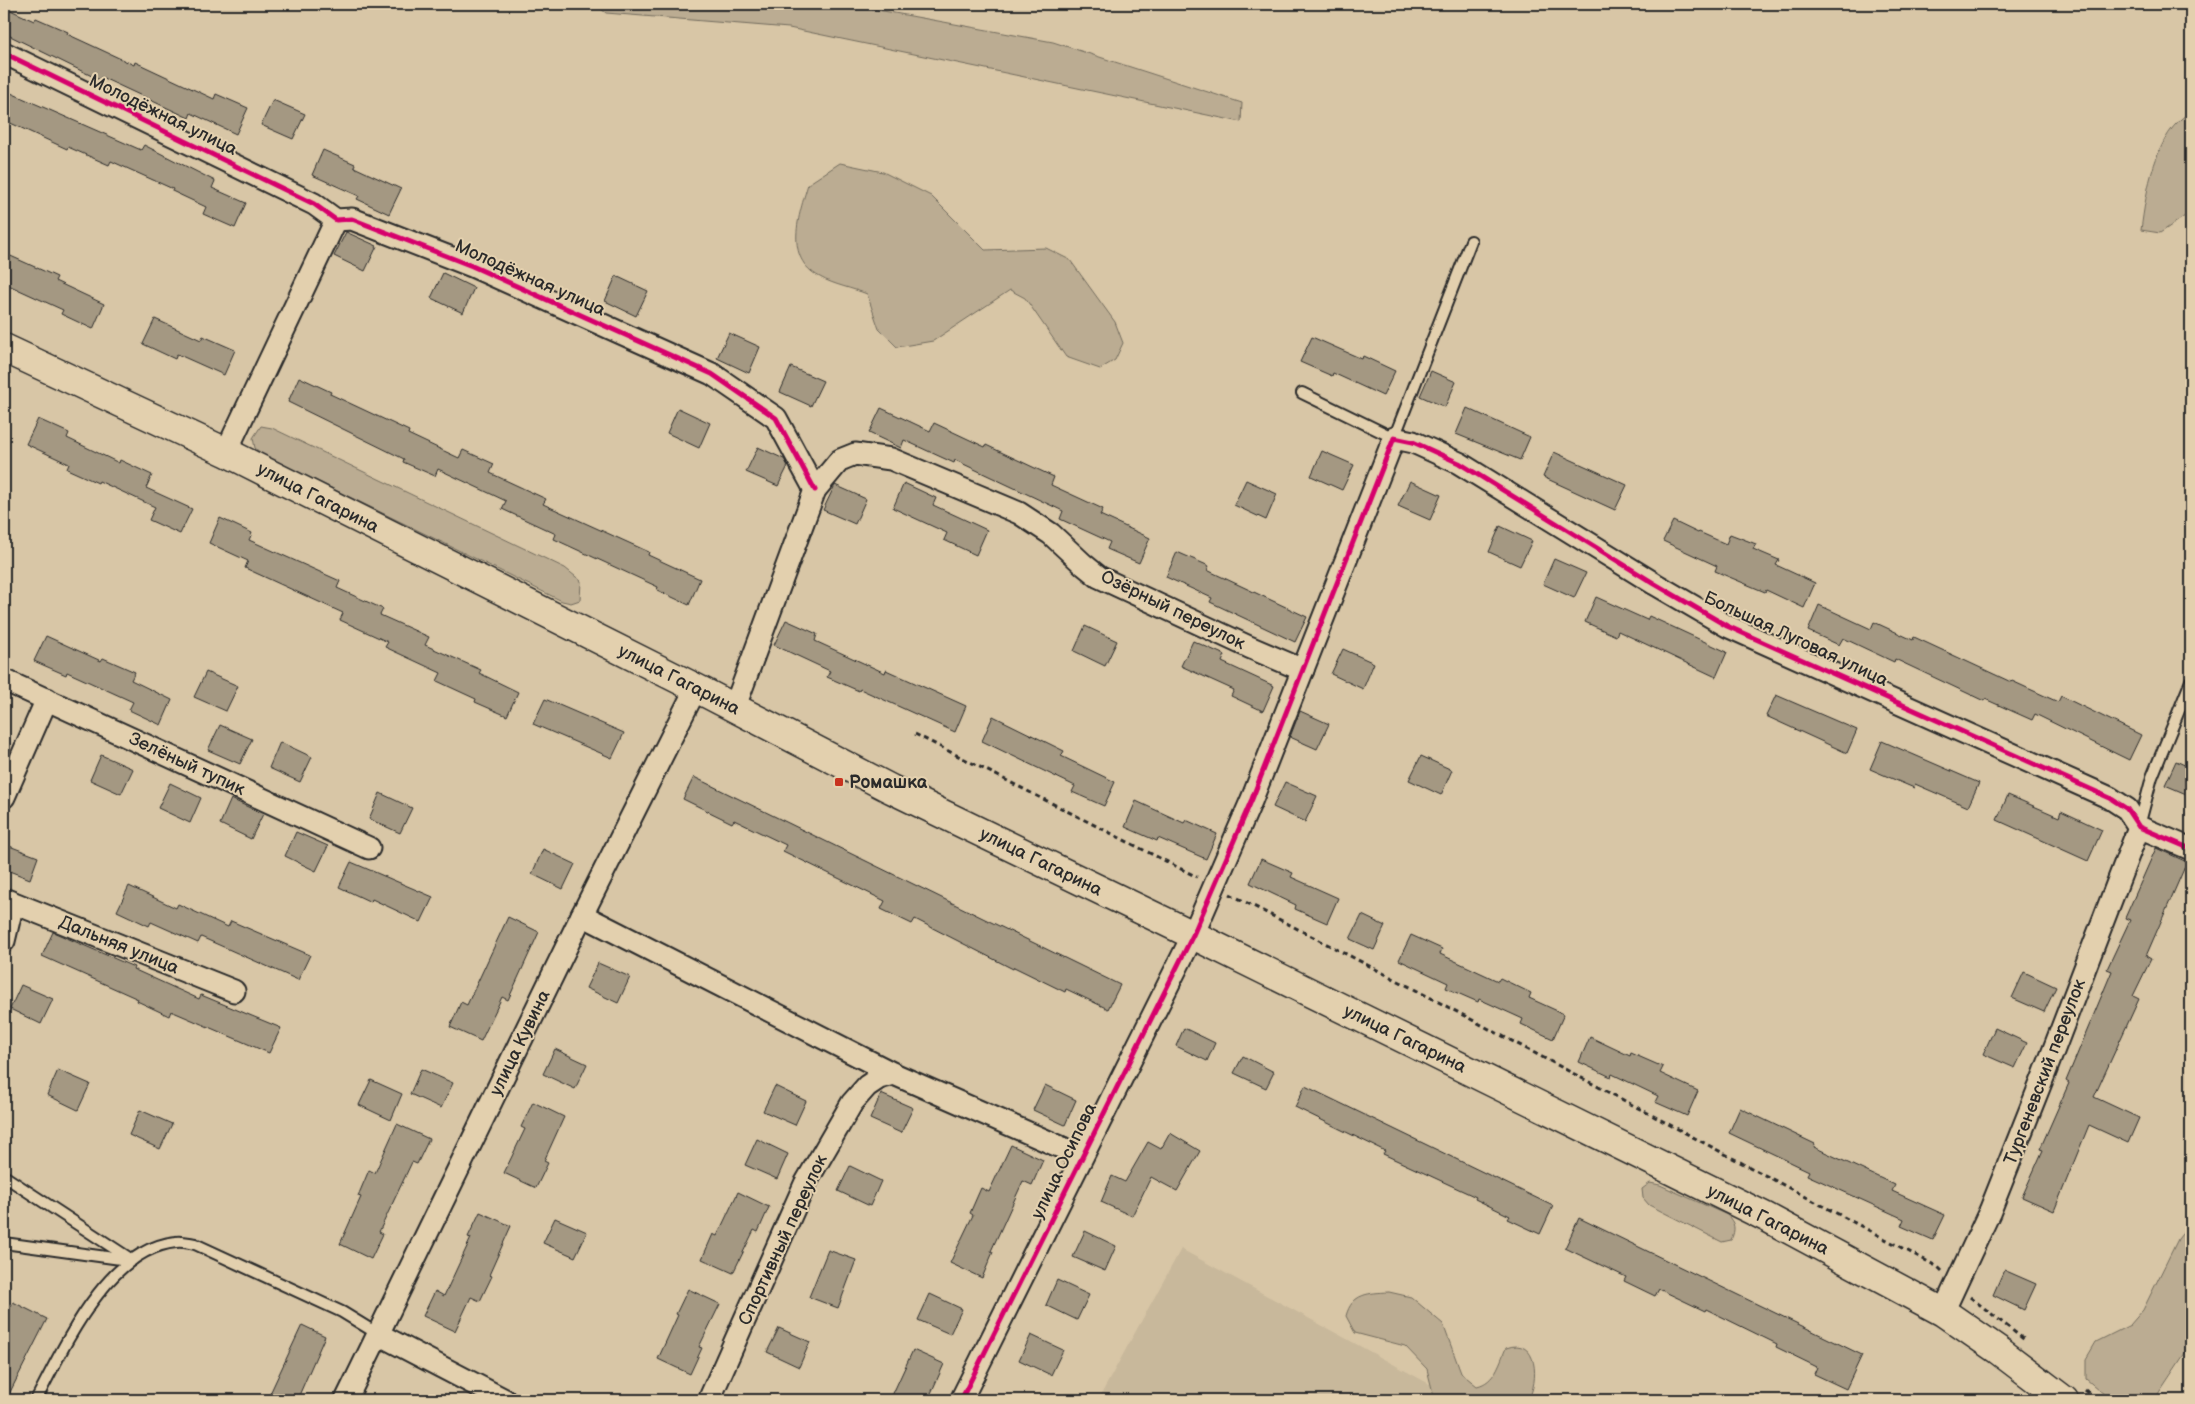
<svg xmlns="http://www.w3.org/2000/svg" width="2195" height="1404" font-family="'Balsamiq Sans',sans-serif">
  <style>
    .built { fill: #c8b89b }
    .green { fill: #bbac92; stroke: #736c5e }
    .building { fill: #a49882; stroke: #2b2b2b }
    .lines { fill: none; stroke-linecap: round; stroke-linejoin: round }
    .service-casing { stroke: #2b2b2b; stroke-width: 14 }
    .minor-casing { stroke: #2b2b2b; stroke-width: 25 }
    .secondary-casing { stroke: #2b2b2b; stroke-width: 31 }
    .path { stroke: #2b2b2b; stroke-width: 3; stroke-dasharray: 5 4; stroke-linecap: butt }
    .service { stroke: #e3d0ae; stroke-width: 10 }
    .minor { stroke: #e3d0ae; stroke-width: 21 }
    .secondary { stroke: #e3d0ae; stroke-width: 28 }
    .cycleway-casing { stroke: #e3d0ae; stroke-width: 8 }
    .cycleway { stroke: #d6006c; stroke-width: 5 }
    .poi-dot { fill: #c8321e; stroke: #e3d0ae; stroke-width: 2 }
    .labels { text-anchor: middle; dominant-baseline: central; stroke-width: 4; stroke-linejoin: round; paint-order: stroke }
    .street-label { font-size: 18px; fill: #2b2b2b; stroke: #e3d0ae }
    .poi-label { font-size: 18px; font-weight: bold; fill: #2b2b2b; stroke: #e3d0ae; text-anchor: start }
  </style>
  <rect width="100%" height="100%" fill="#d8c6a6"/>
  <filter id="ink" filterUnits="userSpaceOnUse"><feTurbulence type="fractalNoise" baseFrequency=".02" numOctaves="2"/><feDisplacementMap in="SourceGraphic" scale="10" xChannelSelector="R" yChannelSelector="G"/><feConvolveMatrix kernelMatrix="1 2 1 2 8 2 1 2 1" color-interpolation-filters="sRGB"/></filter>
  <g filter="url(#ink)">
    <polygon class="built" points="1181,1249 1459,1400 1098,1400"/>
    <g class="green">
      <polygon points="595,4 845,4 1053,42 1242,103 1241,122 789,28 606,13"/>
      <path d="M2191,112V212L2160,233L2141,230C2146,193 2155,131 2191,112Z"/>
      <path d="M840,163L883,172L931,196L985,250L1046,248L1070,260L1115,322L1123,343L1115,360L1100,369L1066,357L1025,298L1010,290L933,341L897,347L879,329L867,294C852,288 834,285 820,277C783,258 799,215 808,184Z"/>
      <polygon points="261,426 272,428 565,568 581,581 580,600 571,603 562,601 262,454 255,448 253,438"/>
      <path d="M1650,1183L1660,1185L1727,1215C1735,1223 1736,1229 1731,1240L1722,1242L1649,1205L1643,1198L1642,1189Z"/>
      <polygon points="2191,1223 2191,1344 2154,1400 2111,1400 2086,1379 2086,1359 2096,1342 2130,1325 2143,1310 2178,1239"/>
      <path d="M1389,1292L1411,1297L1443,1324L1461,1373L1477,1386C1495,1382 1499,1364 1506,1348C1539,1336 1539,1382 1528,1400H1432L1434,1397L1427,1369L1405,1346L1355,1333L1346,1316C1352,1293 1369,1293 1389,1292Z"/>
    </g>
    <g class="building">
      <polygon points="4,7 34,21 36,18 68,32 67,34 134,65 135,62 214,99 216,94 248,108 236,134 191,113 189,118 101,77 100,80 4,33"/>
      <polygon points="4,90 141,150 144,145 215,181 212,188 246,203 235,228 203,214 206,207 172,191 173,189 111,161 109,165 68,147 67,149 4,120"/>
      <polygon points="273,100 305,114 293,139 261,125"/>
      <polygon points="323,150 355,164 354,167 401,189 389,214 357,199 359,196 312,175"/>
      <polygon points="346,232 377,246 365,271 334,256"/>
      <polygon points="4,253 57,277 55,281 104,304 93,329 61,314 63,310 4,283"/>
      <polygon points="443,273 474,288 463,313 431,298"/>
      <polygon points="616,276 648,291 636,316 605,301"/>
      <polygon points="155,319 201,340 203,336 235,350 224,375 177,354 175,359 143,344"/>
      <polygon points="729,333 760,347 749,373 717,358"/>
      <polygon points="1312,337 1362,359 1363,356 1395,371 1383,396 1333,373 1332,376 1300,362"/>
      <polygon points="791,367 823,381 811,406 780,392"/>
      <polygon points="1431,371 1456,382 1445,407 1420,396"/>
      <polygon points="299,377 331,392 330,394 409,431 408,434 459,458 463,450 494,464 490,473 546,499 543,504 649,552 648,555 700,579 689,605 657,590 658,587 554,539 556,534 502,509 506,501 438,469 435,476 403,462 404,459 288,402"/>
      <polygon points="678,408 710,423 699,448 667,433"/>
      <polygon points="881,408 930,431 934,423 985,447 986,445 1054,477 1051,485 1103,509 1100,515 1150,538 1139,563 1107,549 1110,542 1060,519 1063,511 955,460 954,463 904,440 901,448 869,433"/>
      <polygon points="1467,408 1530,437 1520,460 1456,434"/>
      <polygon points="38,419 69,433 67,438 119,463 120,460 152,475 146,488 192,509 180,534 149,520 155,507 99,481 98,483 67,469 69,464 26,444"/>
      <polygon points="758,447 784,459 788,466 778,486 746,472"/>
      <polygon points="1322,451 1354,465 1342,490 1311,476"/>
      <polygon points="1554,452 1627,485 1615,510 1543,477"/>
      <polygon points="1246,480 1277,494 1266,520 1234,505"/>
      <polygon points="1410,481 1441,495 1430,520 1398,506"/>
      <polygon points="904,483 936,498 933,505 987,530 976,555 944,540 947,533 893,508"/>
      <polygon points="835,485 866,499 855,524 823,510"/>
      <polygon points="220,518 252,533 249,540 340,581 337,588 383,609 380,615 429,637 425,645 481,670 479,673 518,692 507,716 475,702 476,699 437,681 441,673 385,647 388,642 340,620 343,613 245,568 248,561 209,543"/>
      <polygon points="1673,521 1698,533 1699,532 1726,544 1730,534 1756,544 1753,549 1779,560 1776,565 1815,583 1804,608 1766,590 1765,592 1715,571 1717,566 1663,541"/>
      <polygon points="1500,526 1532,541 1520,566 1489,552"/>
      <polygon points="1177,552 1209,566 1207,570 1307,617 1295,642 1210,602 1212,598 1166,577"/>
      <polygon points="1554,559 1586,573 1574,598 1543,584"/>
      <polygon points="1596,597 1647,620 1649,616 1727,652 1716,677 1618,631 1616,636 1585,622"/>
      <polygon points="1819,605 1871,629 1874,622 1913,640 1914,637 2011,682 2012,681 2058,702 2061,696 2141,735 2129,760 2035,714 2032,720 1985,699 1984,701 1895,659 1894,662 1843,638 1839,645 1808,631"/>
      <polygon points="786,620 817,634 815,641 885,673 886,670 966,706 955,732 860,689 859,691 827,677 830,671 774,645"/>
      <polygon points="1085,626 1117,641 1105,666 1074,651"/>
      <polygon points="46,636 101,661 103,658 135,672 131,680 172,700 161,725 129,710 133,702 67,672 66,675 34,661"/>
      <polygon points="1193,641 1225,655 1222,662 1274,686 1263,711 1231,696 1234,690 1181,666"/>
      <polygon points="1343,649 1374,663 1363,689 1331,674"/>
      <polygon points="206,672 238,686 226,711 194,697"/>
      <polygon points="1776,695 1857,730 1847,753 1766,716"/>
      <polygon points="545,699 624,733 612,758 533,724"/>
      <polygon points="1300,711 1329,724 1317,749 1290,737"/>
      <polygon points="993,716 1064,751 1061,756 1115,782 1104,806 1072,792 1075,786 982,741"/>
      <polygon points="220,725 252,739 240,764 208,750"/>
      <polygon points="1882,741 1979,783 1968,807 1915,784 1914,788 1870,769"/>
      <polygon points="280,742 312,757 300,782 269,768"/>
      <polygon points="101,755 133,769 121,794 90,780"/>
      <polygon points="1421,756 1452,770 1441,795 1409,780"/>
      <polygon points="2176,761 2191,768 2191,796 2165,785"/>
      <polygon points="694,777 1120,985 1108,1009 1066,989 1065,992 1014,967 1013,969 915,919 912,924 881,909 885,901 783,851 786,845 734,820 732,823 683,799"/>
      <polygon points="1285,782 1317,796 1305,822 1273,807"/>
      <polygon points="170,783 201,798 190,823 158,808"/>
      <polygon points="380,793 412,808 400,833 369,819"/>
      <polygon points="2008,795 2059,817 2061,811 2102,830 2088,861 1997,820"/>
      <polygon points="231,799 263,814 251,839 220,824"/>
      <polygon points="1136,801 1184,823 1186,820 1217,834 1206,859 1158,838 1157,841 1125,827"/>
      <polygon points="296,832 328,846 316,871 285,856"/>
      <polygon points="4,844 38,857 30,879 4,869"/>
      <polygon points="2156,848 2187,862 2146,956 2151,959 2133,996 2139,999 2094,1097 2139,1118 2128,1143 2089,1125 2054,1211 2022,1197 2043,1150 2040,1149 2069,1083 2066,1081 2112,971 2107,969 2130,920 2125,918"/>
      <polygon points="543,849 575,864 563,889 532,874"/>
      <polygon points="1261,859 1293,873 1291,877 1338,898 1327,923 1295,909 1296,905 1250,883"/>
      <polygon points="351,862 433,897 421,922 372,899 371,902 339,887"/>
      <polygon points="129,886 176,908 178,904 228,927 231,921 310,955 298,980 201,937 198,943 151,922 149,926 117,911"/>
      <polygon points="1362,915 1385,926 1374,950 1350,939"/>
      <polygon points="508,917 539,932 508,1000 502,997 481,1041 450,1027 461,1002 467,1005"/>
      <polygon points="53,932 134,967 133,969 199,999 201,995 281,1028 269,1053 171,1011 169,1016 137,1001 138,999 42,956"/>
      <polygon points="1411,935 1442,949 1440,954 1498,981 1500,978 1531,993 1529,998 1564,1014 1553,1039 1521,1024 1523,1019 1479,999 1478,1002 1446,988 1448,983 1399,960"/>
      <polygon points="598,963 630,977 618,1003 586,988"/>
      <polygon points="2024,972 2056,987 2044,1012 2012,998"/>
      <polygon points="21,985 53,999 41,1024 10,1009"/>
      <polygon points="1184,1028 1215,1043 1207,1061 1176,1046"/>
      <polygon points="1995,1028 2027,1043 2015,1068 1983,1054"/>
      <polygon points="1590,1037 1630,1056 1631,1053 1663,1067 1660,1073 1698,1091 1687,1116 1655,1102 1658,1096 1612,1074 1611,1077 1579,1062"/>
      <polygon points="555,1049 587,1064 575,1089 543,1074"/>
      <polygon points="1243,1056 1274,1072 1266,1088 1234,1073"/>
      <polygon points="421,1069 453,1083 441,1108 410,1094"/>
      <polygon points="58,1070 90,1084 78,1110 47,1095"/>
      <polygon points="371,1080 402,1094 391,1120 359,1105"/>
      <polygon points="1045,1085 1076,1100 1065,1125 1033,1110"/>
      <polygon points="775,1086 806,1101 795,1125 763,1111"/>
      <polygon points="1305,1086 1553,1206 1540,1234 1508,1219 1510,1216 1475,1199 1476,1197 1383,1154 1385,1151 1295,1107"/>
      <polygon points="881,1094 913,1108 901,1133 870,1119"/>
      <polygon points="533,1102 564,1117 544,1161 548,1163 536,1188 504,1173 525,1129 521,1127"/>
      <polygon points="1740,1108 1815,1144 1814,1147 1895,1185 1892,1191 1945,1215 1933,1240 1901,1226 1904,1219 1807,1175 1809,1171 1729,1133"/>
      <polygon points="140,1110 172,1124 160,1149 129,1135"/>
      <polygon points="397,1124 429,1139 417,1164 412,1162 379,1232 383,1234 371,1259 340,1244 361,1197 358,1196 369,1170 375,1173"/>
      <polygon points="1170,1133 1200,1151 1177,1191 1151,1177 1132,1216 1101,1202 1112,1176 1125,1182 1148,1142 1161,1149"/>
      <polygon points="757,1139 788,1154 777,1179 745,1165"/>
      <polygon points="1011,1145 1043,1160 1032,1185 1023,1181 991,1251 993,1252 982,1278 950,1263 973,1215 970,1213 981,1188 989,1192"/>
      <polygon points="850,1166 881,1181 870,1206 838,1191"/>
      <polygon points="738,1192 769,1207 758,1232 754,1230 733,1273 702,1259 713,1234 717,1236"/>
      <polygon points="480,1212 511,1226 489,1275 492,1276 480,1301 471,1297 455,1331 423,1316 435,1291 444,1296 471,1238 468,1237"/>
      <polygon points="555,1218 587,1232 575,1257 543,1243"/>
      <polygon points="1579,1218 1862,1355 1846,1389 1814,1374 1817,1367 1776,1347 1777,1344 1706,1309 1705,1311 1659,1289 1655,1296 1624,1281 1626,1277 1565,1248"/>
      <polygon points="1085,1231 1116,1246 1105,1271 1073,1257"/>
      <polygon points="828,1250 856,1260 838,1308 809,1297"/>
      <polygon points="2004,1270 2036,1284 2024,1310 1993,1295"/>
      <polygon points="1057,1280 1089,1295 1077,1320 1046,1305"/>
      <polygon points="688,1289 720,1304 699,1347 702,1348 690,1374 658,1359 678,1315 676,1314"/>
      <polygon points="930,1294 962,1309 950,1334 918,1320"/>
      <polygon points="13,1302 47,1319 6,1400 4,1400 4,1320"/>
      <polygon points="302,1325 325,1336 297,1400 267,1400"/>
      <polygon points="779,1328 810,1342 799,1367 767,1352"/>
      <polygon points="1031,1335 1063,1350 1051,1375 1019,1360"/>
      <polygon points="913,1350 944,1364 928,1400 890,1400"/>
    </g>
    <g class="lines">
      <g class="service-casing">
        <g id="service">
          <polyline points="1302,393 1394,438 1471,241"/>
          <polyline points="2139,826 2152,777 2191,681"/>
          <polyline points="4,1176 132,1260"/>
          <polyline points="4,1243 128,1260"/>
          <path d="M36,1400C64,1347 107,1249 176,1242C182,1241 189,1243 195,1244L342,1312L378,1334"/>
        </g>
      </g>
      <g class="minor-casing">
        <g id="minor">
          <polyline points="4,53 314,204 336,220 352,219 472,266 712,374 776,418 815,490"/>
          <polyline points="226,452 336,220"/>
          <polyline points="4,680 369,848"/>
          <polyline points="734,709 815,490 840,460 855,454 891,459 1019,513 1051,534 1083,564 1099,577 1249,647 1303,670"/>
          <polyline points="4,797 47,699"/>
          <polyline points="4,899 234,991"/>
          <polyline points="582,915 894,1074 1081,1156"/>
          <polyline points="4,941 13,903"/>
          <polyline points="1943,1312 1990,1211 2044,1075 2139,827"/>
          <polyline points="378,1334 505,1400"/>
          <polyline points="346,1400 582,915 696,688"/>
          <polyline points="709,1400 805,1184 852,1103 867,1086 879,1078 894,1074"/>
          <polyline points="961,1400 1193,935 1252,799 1394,438 1413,442 1459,463 1655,584 1727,626 2110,798 2127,809 2139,827 2191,849"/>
        </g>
      </g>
      <g class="secondary-casing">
        <polyline id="secondary" points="4,348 226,452 696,688 891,789 1193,935 1766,1217 1943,1312 1998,1350 2064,1400"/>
      </g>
      <g class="path">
        <polyline points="915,734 1197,877"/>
        <polyline points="1230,894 1412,988 1938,1267 1942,1271"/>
        <polyline points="1970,1297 2026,1341"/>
        <polyline points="2085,1390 2097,1400"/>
      </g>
      <use href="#service" class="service"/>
      <use href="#minor" class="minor"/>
      <use href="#secondary" class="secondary"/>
      <g class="cycleway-casing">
        <g id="cycleway">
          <polyline points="4,53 314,204 336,220 352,219 472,266 712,374 776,418 815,490"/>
          <polyline points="961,1400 1193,935 1252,799 1394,438 1413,442 1459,463 1655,584 1727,626 2110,798 2127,809 2139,827 2191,849"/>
        </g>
      </g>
      <use href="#cycleway" class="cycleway"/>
    </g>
  </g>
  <rect class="poi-dot" x="834" y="777" width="10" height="10" rx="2.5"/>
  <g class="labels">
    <g class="street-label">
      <text transform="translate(163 115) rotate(26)">Молодёжная улица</text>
      <text transform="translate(530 278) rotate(24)">Молодёжная улица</text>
      <text transform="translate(318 498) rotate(27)">улица Гагарина</text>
      <text transform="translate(1173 610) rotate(26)">Озёрный переулок</text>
      <text transform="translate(1796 639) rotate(25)">Большая Луговая улица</text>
      <text transform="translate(679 680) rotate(27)">улица Гагарина</text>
      <text transform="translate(187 764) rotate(25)">Зелёный тупик</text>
      <text transform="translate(1041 862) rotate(26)">улица Гагарина</text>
      <text transform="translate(119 945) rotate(22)">Дальняя улица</text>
      <text transform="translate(1405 1039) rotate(26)">улица Гагарина</text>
      <text transform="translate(520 1043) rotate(-64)">улица Кувина</text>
      <text transform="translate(2045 1072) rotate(-69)">Тургеневский переулок</text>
      <text transform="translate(1064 1161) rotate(-64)">улица Осипова</text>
      <text transform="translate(1768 1220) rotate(27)">улица Гагарина</text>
      <text transform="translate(783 1240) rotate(-65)">Спортивный переулок</text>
    </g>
    <g class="poi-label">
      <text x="849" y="782">Ромашка</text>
    </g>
  </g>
  <rect width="2195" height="1404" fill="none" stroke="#e3d0ae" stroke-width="20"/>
  <rect x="10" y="10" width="2175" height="1384" fill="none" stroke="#2b2b2b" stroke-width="2" filter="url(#ink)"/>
</svg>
